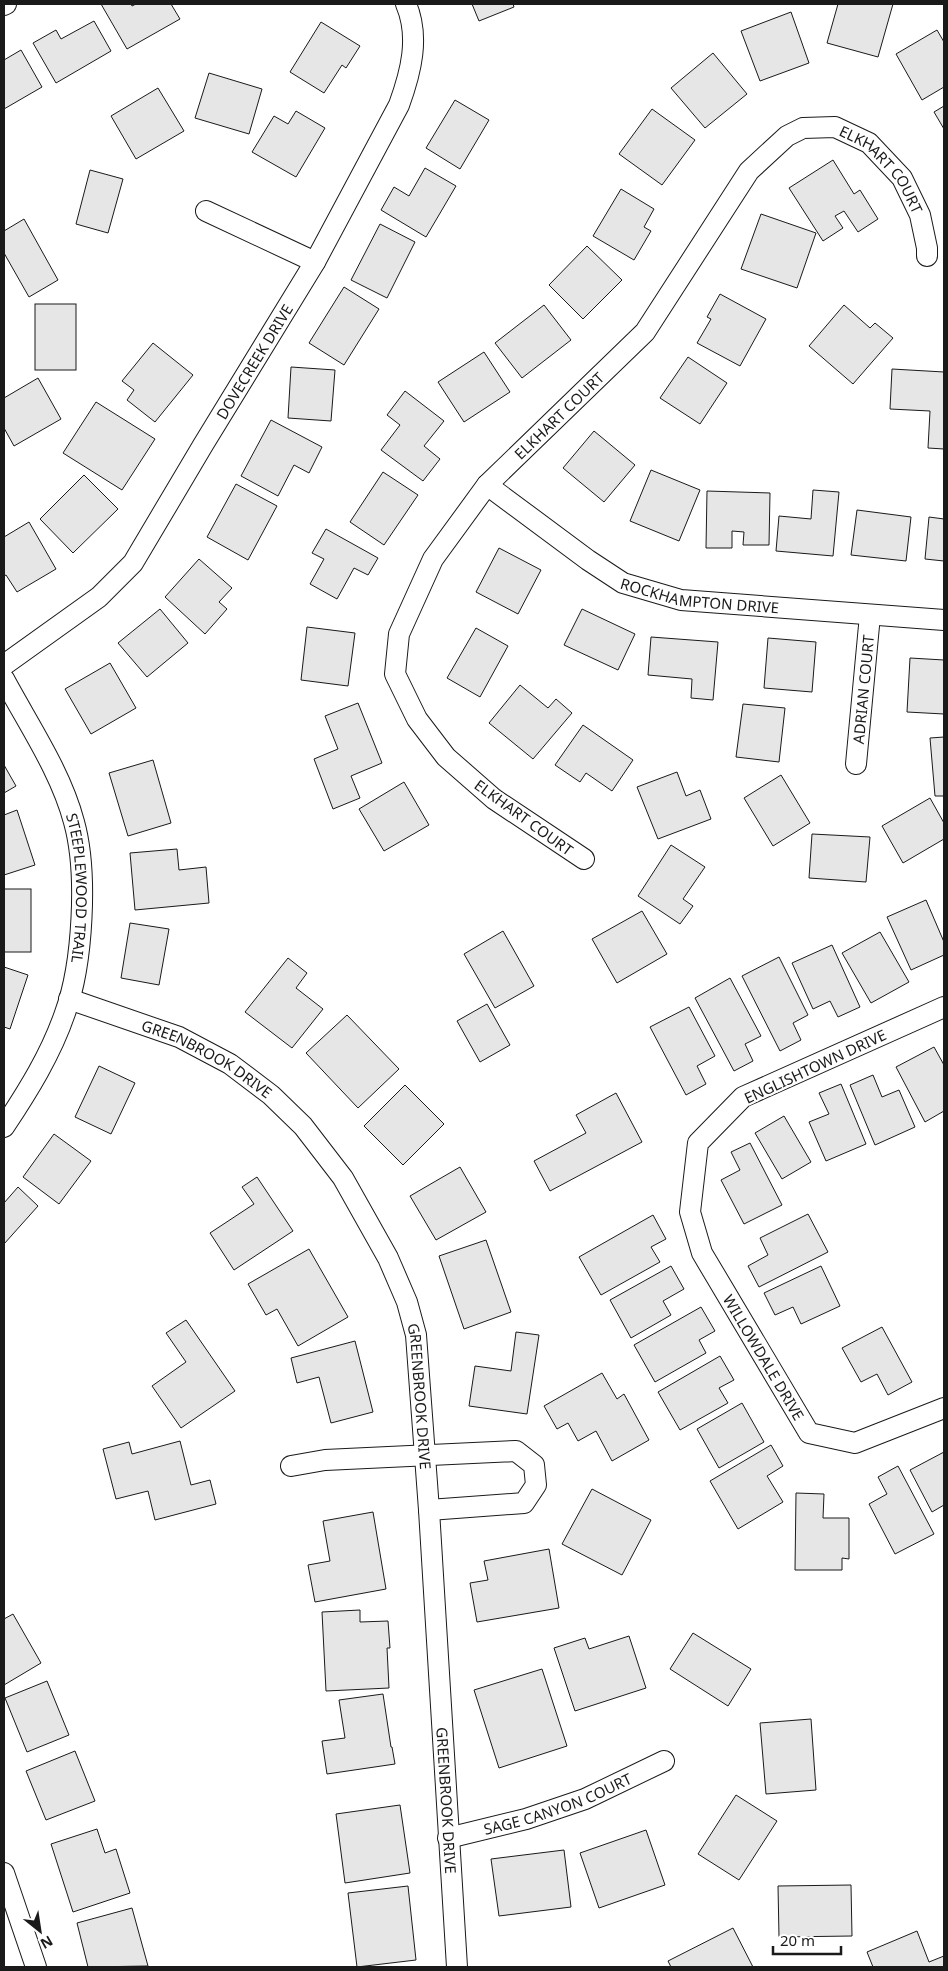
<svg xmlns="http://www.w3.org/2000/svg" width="948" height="1971" font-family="'Noto Sans',sans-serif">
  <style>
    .building { fill: #e6e6e6; stroke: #1a1a1a }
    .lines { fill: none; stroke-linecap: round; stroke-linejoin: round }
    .minor-casing { stroke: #1a1a1a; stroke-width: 22 }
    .minor { stroke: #fff; stroke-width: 20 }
    .labels { text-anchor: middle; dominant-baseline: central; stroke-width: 4; stroke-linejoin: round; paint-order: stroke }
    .street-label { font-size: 15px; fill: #1a1a1a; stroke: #fff }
  </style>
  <rect width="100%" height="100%" fill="#fff"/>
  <g class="building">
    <polygon points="101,4 131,4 132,6 136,4 171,4 180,19 127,49"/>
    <polygon points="472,4 513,4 514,7 479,21"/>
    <polygon points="838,4 893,4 878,57 827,43"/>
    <polygon points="791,12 809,63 760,81 741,31"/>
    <polygon points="94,21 111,51 56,83 33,43 56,30 61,39"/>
    <polygon points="321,22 360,46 346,68 342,65 324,93 290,72"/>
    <polygon points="937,30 944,42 944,87 922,100 896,54"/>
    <polygon points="21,50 42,87 4,109 4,60"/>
    <polygon points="713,53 747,94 705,128 671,88"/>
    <polygon points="209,73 262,89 249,134 195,118"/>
    <polygon points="158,88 184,131 136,159 111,116"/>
    <polygon points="455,100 489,120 460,169 426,148"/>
    <polygon points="944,106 944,129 934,112"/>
    <polygon points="652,109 695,140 662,185 619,154"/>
    <polygon points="296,111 325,128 296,177 252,152 274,116 288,124"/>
    <polygon points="833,160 854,194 860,190 878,219 858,232 844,211 835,216 843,228 823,241 789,188"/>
    <polygon points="425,168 456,186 426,237 381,210 394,187 409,196"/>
    <polygon points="90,170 123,179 108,233 76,224"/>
    <polygon points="621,189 654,209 644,227 651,231 634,260 593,236"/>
    <polygon points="761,214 816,233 797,288 741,269"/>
    <polygon points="24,219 58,280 29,297 4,253 4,231"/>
    <polygon points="380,224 415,242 387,298 351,280"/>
    <polygon points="587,246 622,280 583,319 549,285"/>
    <polygon points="344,287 379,309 344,365 309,343"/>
    <polygon points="720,294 766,319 740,366 697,343 711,319 707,317"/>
    <rect x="35" y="304" width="41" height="66"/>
    <polygon points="544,305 571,340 522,378 495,343"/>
    <polygon points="844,305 870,328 875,323 893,338 853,384 809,346"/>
    <polygon points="153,343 193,375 155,422 127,400 134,390 122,381"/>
    <polygon points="484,352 510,392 464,422 438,382"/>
    <polygon points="688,357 727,383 700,424 660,398"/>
    <polygon points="291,367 335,370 331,421 288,418"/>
    <polygon points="892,369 944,372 944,449 928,448 930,411 890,409"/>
    <polygon points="38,378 61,419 14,446 4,428 4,398"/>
    <polygon points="405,391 444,421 424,446 440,459 423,481 381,450 400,425 387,415"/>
    <polygon points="96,402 155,439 122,490 63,453"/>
    <polygon points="271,420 322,447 309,473 294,465 278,496 241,476"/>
    <polygon points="594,431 635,465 604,502 563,468"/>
    <polygon points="651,470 700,490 679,541 630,521"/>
    <polygon points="383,472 418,495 384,545 350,522"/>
    <polygon points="84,475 118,509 73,553 40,519"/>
    <polygon points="236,484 277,506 248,560 207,537"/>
    <polygon points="813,490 839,492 833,556 776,551 779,516 811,519"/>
    <polygon points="707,491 770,493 769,545 743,545 744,532 732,531 732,548 706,548"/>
    <polygon points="857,510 911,517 906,561 851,555"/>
    <polygon points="929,517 944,519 944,561 925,559"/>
    <polygon points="29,522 56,569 17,592 6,575 4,576 4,537"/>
    <polygon points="326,529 378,558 368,575 354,568 337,599 310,584 324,559 312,553"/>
    <polygon points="499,548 541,570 518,614 476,592"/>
    <polygon points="199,559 232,588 219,602 227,609 205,634 165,597"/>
    <polygon points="160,609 188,643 147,677 118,643"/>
    <polygon points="582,609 635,634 618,670 564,645"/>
    <polygon points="307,627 355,633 348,686 301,680"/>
    <polygon points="476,628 508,646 480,697 447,678"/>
    <polygon points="651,637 718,642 713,700 691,698 692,679 648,675"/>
    <polygon points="768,638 816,642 812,692 764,688"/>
    <polygon points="910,658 944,660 944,714 907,712"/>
    <polygon points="110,663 136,708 91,734 65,689"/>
    <polygon points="520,685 548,708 556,699 572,713 533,759 489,723"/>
    <polygon points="358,703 382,763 351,776 360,798 333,809 314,759 338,749 325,716"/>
    <polygon points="743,704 785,708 779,762 736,757"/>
    <polygon points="583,725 633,760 612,791 586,773 580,782 555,765"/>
    <polygon points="944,737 944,796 935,796 930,738"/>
    <polygon points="153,760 171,823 128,836 109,773"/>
    <polygon points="4,765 16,786 4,793"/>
    <polygon points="677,772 686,796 700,790 711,819 658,839 637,787"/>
    <polygon points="781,775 810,823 773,846 744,798"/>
    <polygon points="404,782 429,825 384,851 359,809"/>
    <polygon points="930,798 944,823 944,839 903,863 882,826"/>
    <polygon points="17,810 35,865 4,875 4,815"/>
    <polygon points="812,834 870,837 866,882 809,878"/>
    <polygon points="671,845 705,867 683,899 693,906 680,924 638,896"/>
    <polygon points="177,849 179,870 206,867 209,903 135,910 130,853"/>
    <rect x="4" y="889" width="27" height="63"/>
    <polygon points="926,900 944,942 944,955 911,970 887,917"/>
    <polygon points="642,911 667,954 617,983 592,939"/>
    <polygon points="130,923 169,929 159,985 121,978"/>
    <polygon points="503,931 534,986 495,1008 464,954"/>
    <polygon points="880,932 909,982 871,1003 842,953"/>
    <polygon points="832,945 860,1007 838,1017 830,1001 813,1009 792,963"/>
    <polygon points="779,957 808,1015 793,1023 801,1040 780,1051 742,976"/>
    <polygon points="288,958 307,973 296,988 323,1009 292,1048 245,1012"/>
    <polygon points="4,967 28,975 10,1029 4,1027"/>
    <polygon points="730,978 761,1036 745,1044 753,1061 734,1071 695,998"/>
    <polygon points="487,1004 510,1045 480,1062 457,1021"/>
    <polygon points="689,1007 715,1056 697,1066 706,1084 686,1095 650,1027"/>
    <polygon points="347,1015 399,1069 358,1108 306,1053"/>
    <polygon points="934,1047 944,1065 944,1111 925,1122 896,1067"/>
    <polygon points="99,1066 135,1083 111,1134 75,1117"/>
    <polygon points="873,1075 882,1097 899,1090 915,1127 875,1145 850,1085"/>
    <polygon points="841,1084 866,1144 826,1161 809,1122 829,1114 819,1093"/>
    <polygon points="405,1085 444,1124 403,1165 364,1126"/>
    <polygon points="616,1093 642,1142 550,1191 534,1161 586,1133 576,1115"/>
    <polygon points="784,1116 811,1162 782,1179 755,1133"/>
    <polygon points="54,1134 91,1161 59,1204 23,1177"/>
    <polygon points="750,1143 782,1205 744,1224 721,1180 740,1170 731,1152"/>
    <polygon points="460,1167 486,1212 436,1240 410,1196"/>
    <polygon points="257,1177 293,1231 234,1270 210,1233 254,1204 242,1187"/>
    <polygon points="18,1187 38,1206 4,1244 4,1203"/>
    <polygon points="808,1214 828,1252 759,1287 748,1266 768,1255 760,1238"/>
    <polygon points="653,1215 666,1239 651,1247 660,1262 601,1295 579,1257"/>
    <polygon points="486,1240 511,1312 464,1329 439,1256"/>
    <polygon points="309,1249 348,1317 298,1346 277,1309 266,1315 248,1284"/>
    <polygon points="671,1266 684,1289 663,1301 671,1315 631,1338 610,1300"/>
    <polygon points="821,1266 840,1306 801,1324 793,1307 775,1315 764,1293"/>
    <polygon points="701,1307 715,1331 699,1340 706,1353 655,1382 634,1345"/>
    <polygon points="186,1320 235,1391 181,1428 152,1386 186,1362 166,1333"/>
    <polygon points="882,1327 912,1382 888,1395 877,1374 861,1382 842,1348"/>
    <polygon points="516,1332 539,1335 527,1414 469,1406 475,1366 511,1371"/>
    <polygon points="355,1341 373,1412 331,1423 319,1377 297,1383 291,1358"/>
    <polygon points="720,1356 734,1380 719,1388 728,1403 680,1430 658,1392"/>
    <polygon points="602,1373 617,1399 624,1394 649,1440 612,1461 596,1431 578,1441 568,1423 557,1429 544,1406"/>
    <polygon points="742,1403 764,1442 719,1468 697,1429"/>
    <polygon points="180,1441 191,1485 210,1480 216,1504 155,1520 148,1491 116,1499 103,1449 129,1442 132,1454"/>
    <polygon points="771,1445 783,1466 767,1476 783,1502 738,1529 710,1481"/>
    <polygon points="944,1452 944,1505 932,1512 910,1470"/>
    <polygon points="898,1466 934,1534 895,1554 869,1504 887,1494 878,1477"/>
    <polygon points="592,1489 651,1520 622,1575 562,1544"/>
    <polygon points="796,1493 824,1494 823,1518 849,1518 849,1559 842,1558 842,1570 795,1570"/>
    <polygon points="373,1512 386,1589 315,1602 308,1565 330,1561 323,1521"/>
    <polygon points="549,1549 559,1608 477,1622 470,1583 488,1580 484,1561"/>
    <polygon points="360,1610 360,1622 388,1621 390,1648 387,1648 389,1688 326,1691 322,1612"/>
    <polygon points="13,1614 41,1663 4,1685 4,1619"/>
    <polygon points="693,1633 751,1669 728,1706 670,1669"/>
    <polygon points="629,1636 646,1688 575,1711 554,1648 585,1638 589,1649"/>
    <polygon points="542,1669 567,1746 499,1768 474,1690"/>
    <polygon points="47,1681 69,1735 27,1752 5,1698"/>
    <polygon points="383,1694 391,1747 392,1747 395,1764 327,1774 322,1741 345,1738 339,1700"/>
    <polygon points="811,1719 816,1790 766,1794 760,1723"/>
    <polygon points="75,1751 95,1801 46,1820 26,1771"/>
    <polygon points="736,1795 777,1821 739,1880 698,1854"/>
    <polygon points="400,1805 410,1873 345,1883 336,1814"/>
    <polygon points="97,1829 105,1853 116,1849 130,1893 73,1912 51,1844"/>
    <polygon points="646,1830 665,1885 599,1908 580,1853"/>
    <polygon points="564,1850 571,1907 499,1916 491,1859"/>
    <polygon points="851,1885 852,1936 779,1937 778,1886"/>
    <polygon points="408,1886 416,1960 357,1967 348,1893"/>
    <polygon points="132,1908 148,1966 88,1967 77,1923"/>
    <polygon points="733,1928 753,1967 671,1967 668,1961"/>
    <polygon points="917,1931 929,1962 944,1956 944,1967 873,1967 867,1952"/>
  </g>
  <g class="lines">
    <g class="minor-casing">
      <g id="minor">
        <polyline points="4,5 6,4"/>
        <polyline points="206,211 315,262"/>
        <path id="s1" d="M487,485L588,560L623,583L681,600L944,620"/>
        <path id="s2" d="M4,665L99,597L133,563L203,445L315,262L399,105C411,72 420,37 406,4"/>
        <path id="s3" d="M4,679C28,724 61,772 74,822C88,872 83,964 65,1013C51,1054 28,1091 4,1127"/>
        <path id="s4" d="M856,764L870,615"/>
        <path id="s5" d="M584,859L494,799L446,757L417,719L395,674L399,634L433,559L487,485L645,332L749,171L787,136L803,128L835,127L869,143L902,178L920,215L927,248V256"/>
        <path id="s6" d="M69,999L179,1037L230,1064L271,1095L303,1126L343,1178L388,1258L407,1302L416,1335L429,1510L457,1967"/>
        <path id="s7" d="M944,1007L743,1097L698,1143L690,1212L702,1253L809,1433L855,1443L944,1408"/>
        <polyline points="291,1466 325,1460 516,1451 534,1465 536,1485 524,1503 429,1510"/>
        <path id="s8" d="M448,1838L526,1819L585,1799L664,1761"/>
        <polyline points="4,1873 36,1967"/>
      </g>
    </g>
    <use href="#minor" class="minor"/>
  </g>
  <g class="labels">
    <g class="street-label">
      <text stroke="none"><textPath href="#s5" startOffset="1062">ELKHART COURT</textPath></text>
      <text stroke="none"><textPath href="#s2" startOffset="400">DOVECREEK DRIVE</textPath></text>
      <text stroke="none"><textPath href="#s5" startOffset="584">ELKHART COURT</textPath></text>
      <text stroke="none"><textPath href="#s1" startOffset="246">ROCKHAMPTON DRIVE</textPath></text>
      <text stroke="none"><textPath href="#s4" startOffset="75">ADRIAN COURT</textPath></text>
      <text transform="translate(524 817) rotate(36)">ELKHART COURT</text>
      <text stroke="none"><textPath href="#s3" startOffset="226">STEEPLEWOOD TRAIL</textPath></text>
      <text stroke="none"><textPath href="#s6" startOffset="151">GREENBROOK DRIVE</textPath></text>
      <text transform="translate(815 1066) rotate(-25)">ENGLISHTOWN DRIVE</text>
      <text stroke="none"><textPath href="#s7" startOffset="518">WILLOWDALE DRIVE</textPath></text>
      <text stroke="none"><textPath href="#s6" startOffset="571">GREENBROOK DRIVE</textPath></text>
      <text stroke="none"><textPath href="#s6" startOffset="976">GREENBROOK DRIVE</textPath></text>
      <text stroke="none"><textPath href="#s8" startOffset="115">SAGE CANYON COURT</textPath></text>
    </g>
  </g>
  <rect width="948" height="1971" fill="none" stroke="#1a1a1a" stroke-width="10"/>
  <g transform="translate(40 1931) rotate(150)" stroke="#ffffff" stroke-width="4" paint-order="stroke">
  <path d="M0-4L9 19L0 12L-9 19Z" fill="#1a1a1a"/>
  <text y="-8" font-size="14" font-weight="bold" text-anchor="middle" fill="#1a1a1a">N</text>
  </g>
  <path d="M773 1946v8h68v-8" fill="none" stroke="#1a1a1a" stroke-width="2.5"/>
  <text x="780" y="1946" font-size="15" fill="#1a1a1a" stroke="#ffffff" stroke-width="4" paint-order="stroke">20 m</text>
</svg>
